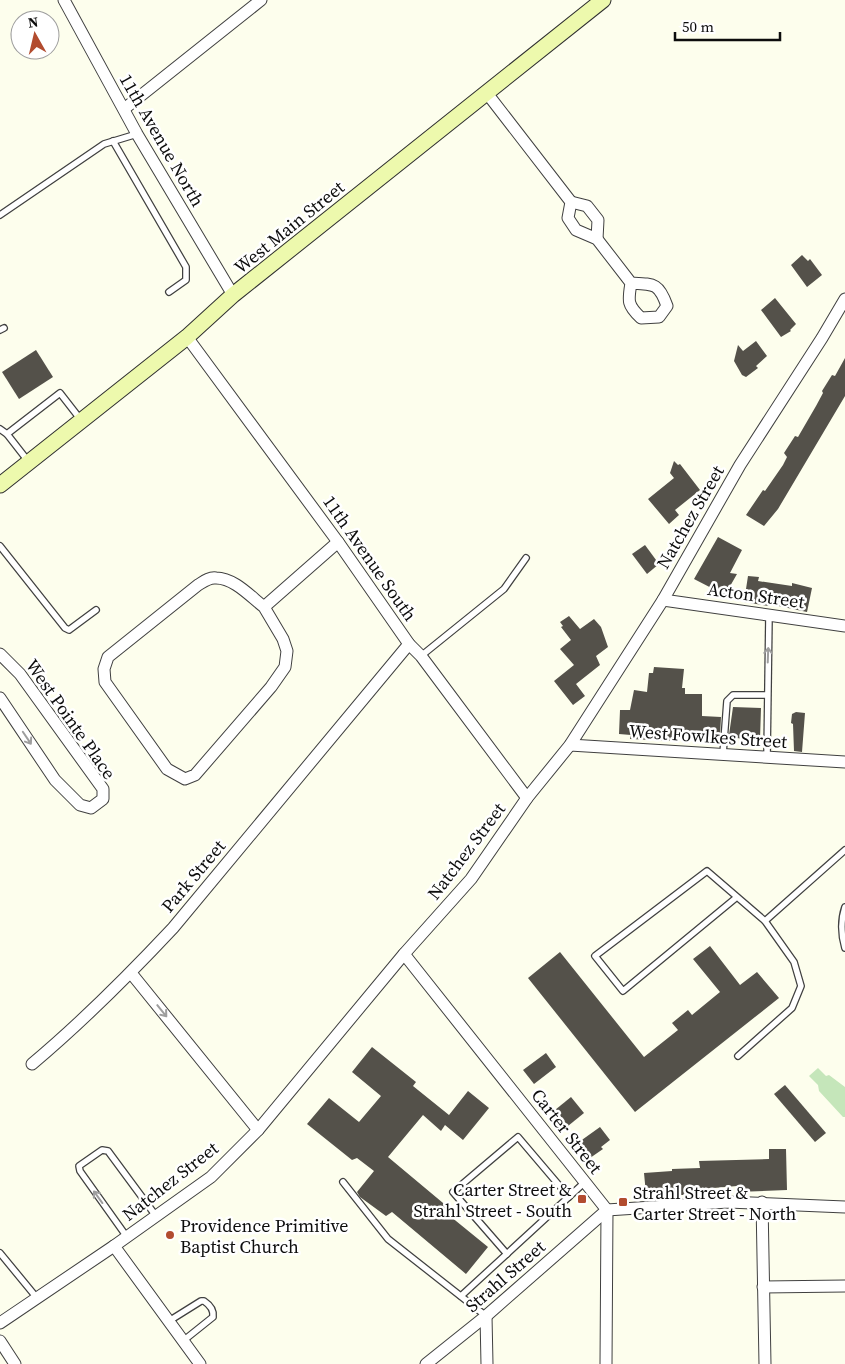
<svg xmlns="http://www.w3.org/2000/svg" width="845" height="1364" font-family="'Source Serif 4',serif">
  <style>
    .green { fill: #c5e6ba }
    .building { fill: #54514a }
    .lines { fill: none; stroke-linecap: round; stroke-linejoin: round }
    .service-casing { stroke: #404040; stroke-width: 8 }
    .minor-casing { stroke: #404040; stroke-width: 13 }
    .secondary-casing { stroke: #2f2f2f; stroke-width: 17 }
    .service { stroke: #fff; stroke-width: 5.5 }
    .minor { stroke: #fff; stroke-width: 11 }
    .secondary { stroke: #edf9ad; stroke-width: 15 }
    .oneway { stroke: #9e9e9e }
    .poi-dot { fill: #b24c2f; stroke: #fff; stroke-width: 2 }
    .labels { text-anchor: middle; dominant-baseline: central; stroke-width: 5; stroke-linejoin: round; paint-order: stroke }
    .street-label { font-size: 18px; fill: #0d0d0d; stroke: #fff }
    .poi-label { font-size: 18px; fill: #0d0d0d; stroke: #fff; text-anchor: start }
  </style>
  <rect width="100%" height="100%" fill="#fdfeed"/>
  <polygon class="green" points="818,1068 826,1076 829,1075 845,1087 845,1117 843,1117 819,1091 818,1085 809,1076"/>
  <g class="building">
    <polygon points="802,255 808,261 810,259 822,275 807,287 791,265"/>
    <polygon points="775,298 796,324 790,330 791,331 781,337 761,310"/>
    <polygon points="756,341 767,356 756,366 758,368 746,377 742,375 734,361 738,345 743,351"/>
    <polygon points="36,350 53,377 19,399 2,372"/>
    <polygon points="845,358 845,396 778,509 764,526 746,515 763,490 765,491 783,465 787,457 784,453 795,436 798,437 816,406 823,393 822,391 832,375 835,376"/>
    <polygon points="674,461 678,465 680,464 700,490 675,510 679,515 669,524 648,499 674,478 670,473"/>
    <polygon points="718,537 742,550 730,573 737,574 725,595 694,579"/>
    <polygon points="645,545 659,564 647,574 632,554"/>
    <polygon points="748,576 759,577 758,581 792,586 792,583 812,588 807,612 769,604 769,606 744,602"/>
    <polygon points="569,616 580,629 594,619 601,627 608,647 596,656 600,665 576,684 585,696 573,705 554,681 574,665 560,649 571,640 561,627 563,626 560,622"/>
    <polygon points="654,667 684,669 682,688 685,688 685,694 702,694 702,716 721,717 720,735 708,735 708,738 699,738 698,734 677,732 676,741 630,739 631,735 619,734 620,710 630,710 634,690 647,692 649,673 653,673"/>
    <polygon points="733,707 761,708 760,739 732,738 732,735 729,735"/>
    <polygon points="796,712 805,713 802,752 794,751 793,724 791,723 792,714"/>
    <polygon points="710,946 740,985 757,972 779,998 635,1112 528,978 560,952 644,1057 678,1030 672,1023 688,1010 692,1015 720,992 693,959"/>
    <polygon points="372,1047 416,1082 413,1086 449,1115 468,1091 489,1108 463,1140 445,1125 441,1131 423,1115 388,1157 449,1208 445,1212 488,1247 466,1274 392,1212 386,1216 360,1197 357,1192 374,1171 357,1158 352,1160 307,1124 329,1098 359,1122 381,1096 352,1072"/>
    <polygon points="546,1053 556,1067 534,1084 523,1070"/>
    <polygon points="785,1085 826,1133 815,1142 774,1094"/>
    <polygon points="571,1097 584,1113 568,1126 555,1110"/>
    <polygon points="600,1127 610,1140 601,1147 603,1149 590,1158 579,1142"/>
    <polygon points="769,1149 786,1149 787,1190 737,1192 737,1186 690,1190 690,1195 673,1195 673,1193 646,1194 644,1173 672,1171 672,1169 700,1168 699,1161 769,1159"/>
  </g>
  <g class="lines">
    <g class="service-casing">
      <g id="service">
        <polyline points="113,141 186,267 186,280 169,292"/>
        <polyline points="0,215 104,144 137,134"/>
        <polyline points="0,330 4,328"/>
        <polyline points="0,429 7,434"/>
        <polyline points="28,461 7,434 60,393 81,420"/>
        <polyline points="0,546 65,628 69,630 96,610"/>
        <polyline points="421,656 504,589 526,558"/>
        <polyline points="723,754 727,701 733,695 767,695"/>
        <polyline points="767,757 769,615"/>
        <polyline points="737,897 623,991 595,956 707,871 765,921 845,850"/>
        <path d="M845,907C840,922 841,934 845,948"/>
        <polyline points="738,1056 792,1008 801,986 794,962 765,921"/>
        <polyline points="343,1182 388,1239 486,1316"/>
        <polyline points="127,1237 80,1171 79,1166 102,1150 108,1151 156,1216"/>
        <polyline points="0,1253 37,1298"/>
        <polyline points="507,1254 453,1192 518,1137 569,1197"/>
        <polyline points="461,1296 585,1182"/>
        <path d="M169,1321L201,1301H204C210,1305 214,1310 213,1317L183,1341"/>
      </g>
    </g>
    <g class="minor-casing">
      <g id="minor">
        <polyline points="64,0 137,134 233,295"/>
        <path d="M486,92L571,202L568,218L576,230L597,239L631,283C628,301 627,305 641,318L659,317L667,306C659,283 654,284 631,283"/>
        <polyline points="124,109 261,0"/>
        <polyline points="571,202 587,206 598,220 597,239"/>
        <polyline points="187,337 338,542 409,644 421,656 527,798"/>
        <polyline points="663,600 845,626"/>
        <path d="M264,607C250,596 234,578 216,578C209,577 203,582 198,585L108,657L104,669L105,682L167,769L185,779L195,775L271,687L285,667L287,651L283,639L264,607L338,542"/>
        <polyline points="0,654 20,674 103,789 103,799 91,808 80,805 55,780 0,698"/>
        <polyline points="570,745 845,762"/>
        <polyline points="404,954 607,1210 606,1364"/>
        <polyline points="131,973 258,1130"/>
        <path d="M32,1064C82,1022 128,976 173,928L409,644"/>
        <polyline points="762,1202 765,1364"/>
        <polyline points="114,1246 200,1364"/>
        <polyline points="763,1287 845,1286"/>
        <polyline points="486,1316 487,1364"/>
        <polyline points="0,1323 114,1246 211,1177 258,1130 404,954 471,879 527,798 570,745 663,600 740,465 822,338 845,299"/>
        <polyline points="0,1341 15,1364"/>
        <polyline points="426,1364 486,1316 607,1210 728,1202 845,1207"/>
      </g>
    </g>
    <g class="secondary-casing">
      <polyline id="secondary" points="0,485 187,337 233,295 603,0"/>
    </g>
    <use href="#service" class="service"/>
    <use href="#minor" class="minor"/>
    <use href="#secondary" class="secondary"/>
  </g>
  <defs><path id="oneway-shaft" d="M-6 0H5M1.5-3L5.5 0L1.5 3" fill="none" stroke-width="1.6" stroke-linecap="round" stroke-linejoin="round" transform="scale(1.25)"/></defs>
  <g class="oneway">
    <use href="#oneway-shaft" transform="translate(768 655) rotate(-88)"/>
    <use href="#oneway-shaft" transform="translate(27 738) rotate(56)"/>
    <use href="#oneway-shaft" transform="translate(162 1011) rotate(51)"/>
    <use href="#oneway-shaft" transform="translate(98 1197) rotate(-126)"/>
  </g>
  <g class="poi-dot">
    <rect x="577" y="1194" width="10" height="10" rx="2.5"/>
    <rect x="618" y="1197" width="10" height="10" rx="2.5"/>
    <circle cx="170" cy="1235" r="5"/>
  </g>
  <g class="labels">
    <g class="street-label">
      <text transform="translate(162 140) rotate(60)">11th Avenue North</text>
      <text transform="translate(289 227) rotate(-39)">West Main Street</text>
      <text transform="translate(690 517) rotate(-60)">Natchez Street</text>
      <text transform="translate(370 558) rotate(55)">11th Avenue South</text>
      <text transform="translate(756 595) rotate(8)">Acton Street</text>
      <text transform="translate(71 719) rotate(55)">West Pointe Place</text>
      <text transform="translate(708 736) rotate(4)">West Fowlkes Street</text>
      <text transform="translate(466 851) rotate(-53)">Natchez Street</text>
      <text transform="translate(193 876) rotate(-50)">Park Street</text>
      <text transform="translate(567 1131) rotate(52)">Carter Street</text>
      <text transform="translate(170 1181) rotate(-38)">Natchez Street</text>
      <text transform="translate(505 1276) rotate(-41)">Strahl Street</text>
    </g>
    <g class="poi-label">
      <text x="572" y="1189" text-anchor="end">Carter Street &amp;<tspan x="572" dy="21">Strahl Street - South</tspan></text>
      <text x="633" y="1192">Strahl Street &amp;<tspan x="633" dy="21">Carter Street - North</tspan></text>
      <text x="180" y="1225">Providence Primitive<tspan x="180" dy="21">Baptist Church</tspan></text>
    </g>
  </g>
  <g transform="translate(35 35) rotate(352)"><circle r="24" fill="#ffffff" stroke="#9e9e9e"/>
  <path d="M0-4L9 19L0 12L-9 19Z" fill="#b24c2f"/>
  <text y="-8" font-size="14" font-weight="bold" text-anchor="middle" fill="#0d0d0d">N</text>
  </g>
  <path d="M675 32v8h105v-8" fill="none" stroke="#0d0d0d" stroke-width="2.5"/>
  <text x="682" y="32" font-size="15" fill="#0d0d0d" stroke="#ffffff" stroke-width="4" paint-order="stroke">50 m</text>
</svg>
